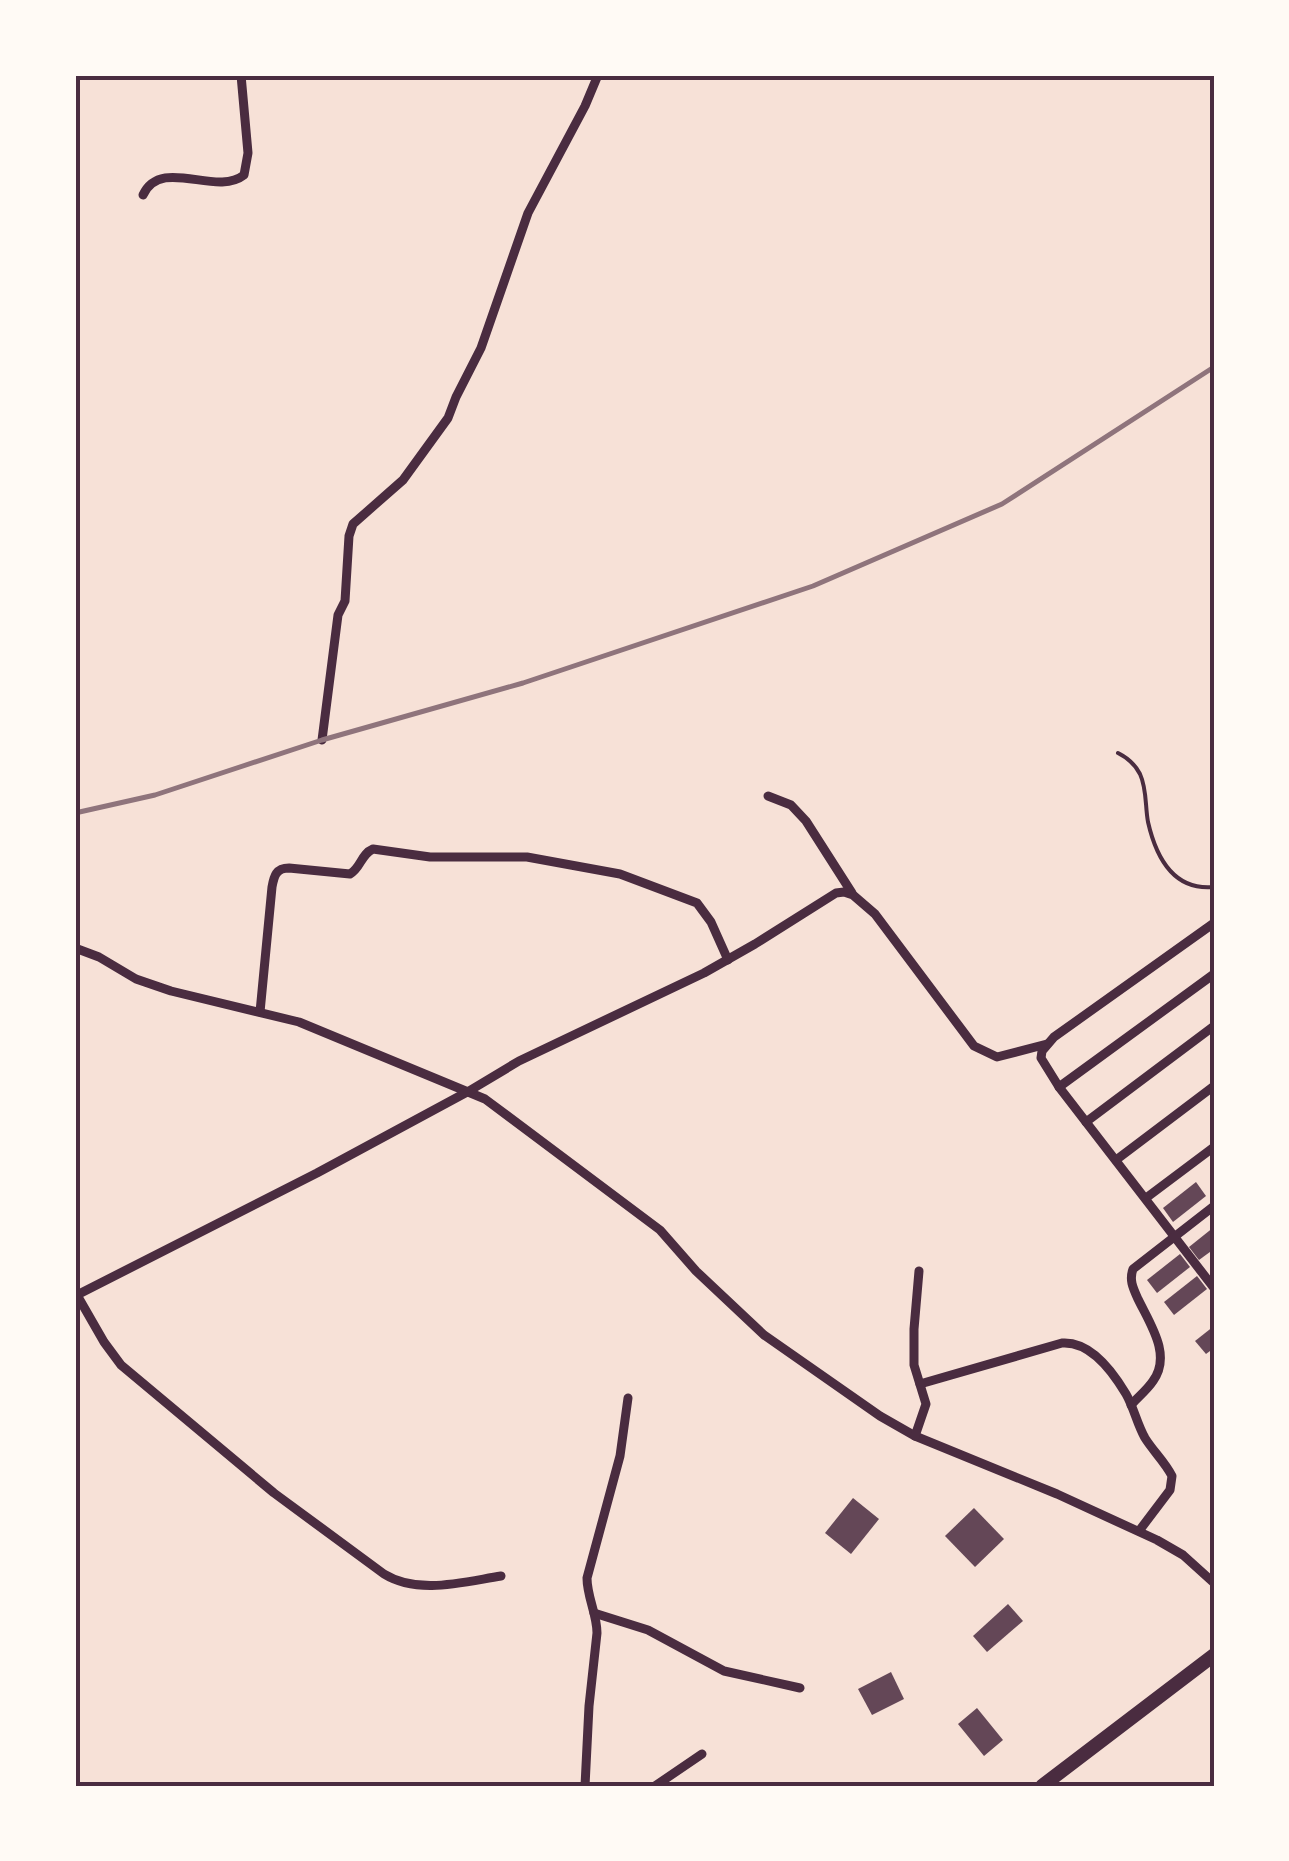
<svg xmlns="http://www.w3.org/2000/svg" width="1289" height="1861" font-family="Inter,sans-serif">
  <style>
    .building { fill: #644757 }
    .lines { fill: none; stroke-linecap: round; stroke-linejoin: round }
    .service { stroke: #4a2c40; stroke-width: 4 }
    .minor { stroke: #4a2c40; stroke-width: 9 }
    .trunk { stroke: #4a2c40; stroke-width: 14 }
    .rail { stroke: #8f747c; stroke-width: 5 }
    .neatline { fill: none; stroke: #4a2c40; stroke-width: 4 }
  </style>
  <rect width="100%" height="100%" fill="#f7e1d7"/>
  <g class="building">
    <polygon points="1196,1182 1206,1196 1173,1222 1163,1208"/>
    <polygon points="1214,1227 1214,1249 1199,1260 1189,1247"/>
    <polygon points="1180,1254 1190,1267 1157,1293 1147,1280"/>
    <polygon points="1197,1276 1207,1289 1174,1315 1164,1302"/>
    <polygon points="1214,1326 1214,1348 1206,1354 1195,1341"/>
    <polygon points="853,1498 879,1519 851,1554 825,1533"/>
    <polygon points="974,1508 1004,1539 975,1567 945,1536"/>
    <polygon points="1008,1604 1023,1621 987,1652 973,1636"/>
    <polygon points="891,1672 904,1699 872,1715 858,1689"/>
    <polygon points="977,1708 1003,1740 984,1756 958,1724"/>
  </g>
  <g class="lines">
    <path class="service" d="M1118,753C1128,758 1135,764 1140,774C1147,789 1145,806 1148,822C1156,857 1173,891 1214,887"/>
    <g class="minor">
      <path d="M143,195C161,156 216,197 244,175L248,153L241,75"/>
      <polyline points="322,740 338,615 345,601 349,536 353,524 403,480 448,418 456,397 481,348 528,213 585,106 598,75"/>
      <polyline points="768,796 791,805 806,821 852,893"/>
      <polyline points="1214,923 1054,1037 1042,1051 1041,1058 1059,1087 1214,1288"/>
      <polyline points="75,948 99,957 136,979 171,991 299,1022 485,1099 660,1230 696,1271 764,1335 880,1416 915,1436 1057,1494 1157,1540 1183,1555 1214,1583"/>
      <path d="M260,1012L272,887C274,876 276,868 289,868L350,874C361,868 361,854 373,849L430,857H527L620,874L697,903L711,922L728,960"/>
      <polyline points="1059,1087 1214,974"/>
      <polyline points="1086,1122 1214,1026"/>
      <polyline points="1116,1160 1214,1086"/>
      <polyline points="1146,1198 1214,1147"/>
      <path d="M77,1295L104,1342L121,1365L274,1493L384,1574C418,1595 463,1582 501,1576"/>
      <polyline points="75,1296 317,1173 469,1091 519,1061 704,973 755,944 836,893 844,892 853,895 875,914 974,1046 997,1057 1047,1044"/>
      <path d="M920,1384L1062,1343C1090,1341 1113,1372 1126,1394C1134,1408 1137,1424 1145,1438C1153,1451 1165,1462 1172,1476L1170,1490L1139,1531"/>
      <path d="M1131,1405C1138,1397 1147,1390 1153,1381C1172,1355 1150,1324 1138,1299C1133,1288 1129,1280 1133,1269L1214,1206"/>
      <polyline points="915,1436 926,1404 914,1365 914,1329 919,1271"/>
      <polyline points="594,1613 648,1630 724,1671 800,1688"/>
      <path d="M585,1786L589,1706L597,1633C597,1614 587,1597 587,1578L620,1456L628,1398"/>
      <polyline points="655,1786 702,1754"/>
    </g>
    <polyline class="trunk" points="1042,1786 1214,1655"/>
    <polyline class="rail" points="75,813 155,795 322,740 523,683 813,586 1002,504 1214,367"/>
  </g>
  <rect width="1289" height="1861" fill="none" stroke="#fffaf5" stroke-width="155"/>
  <rect x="78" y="78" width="1134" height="1706" class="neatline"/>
</svg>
